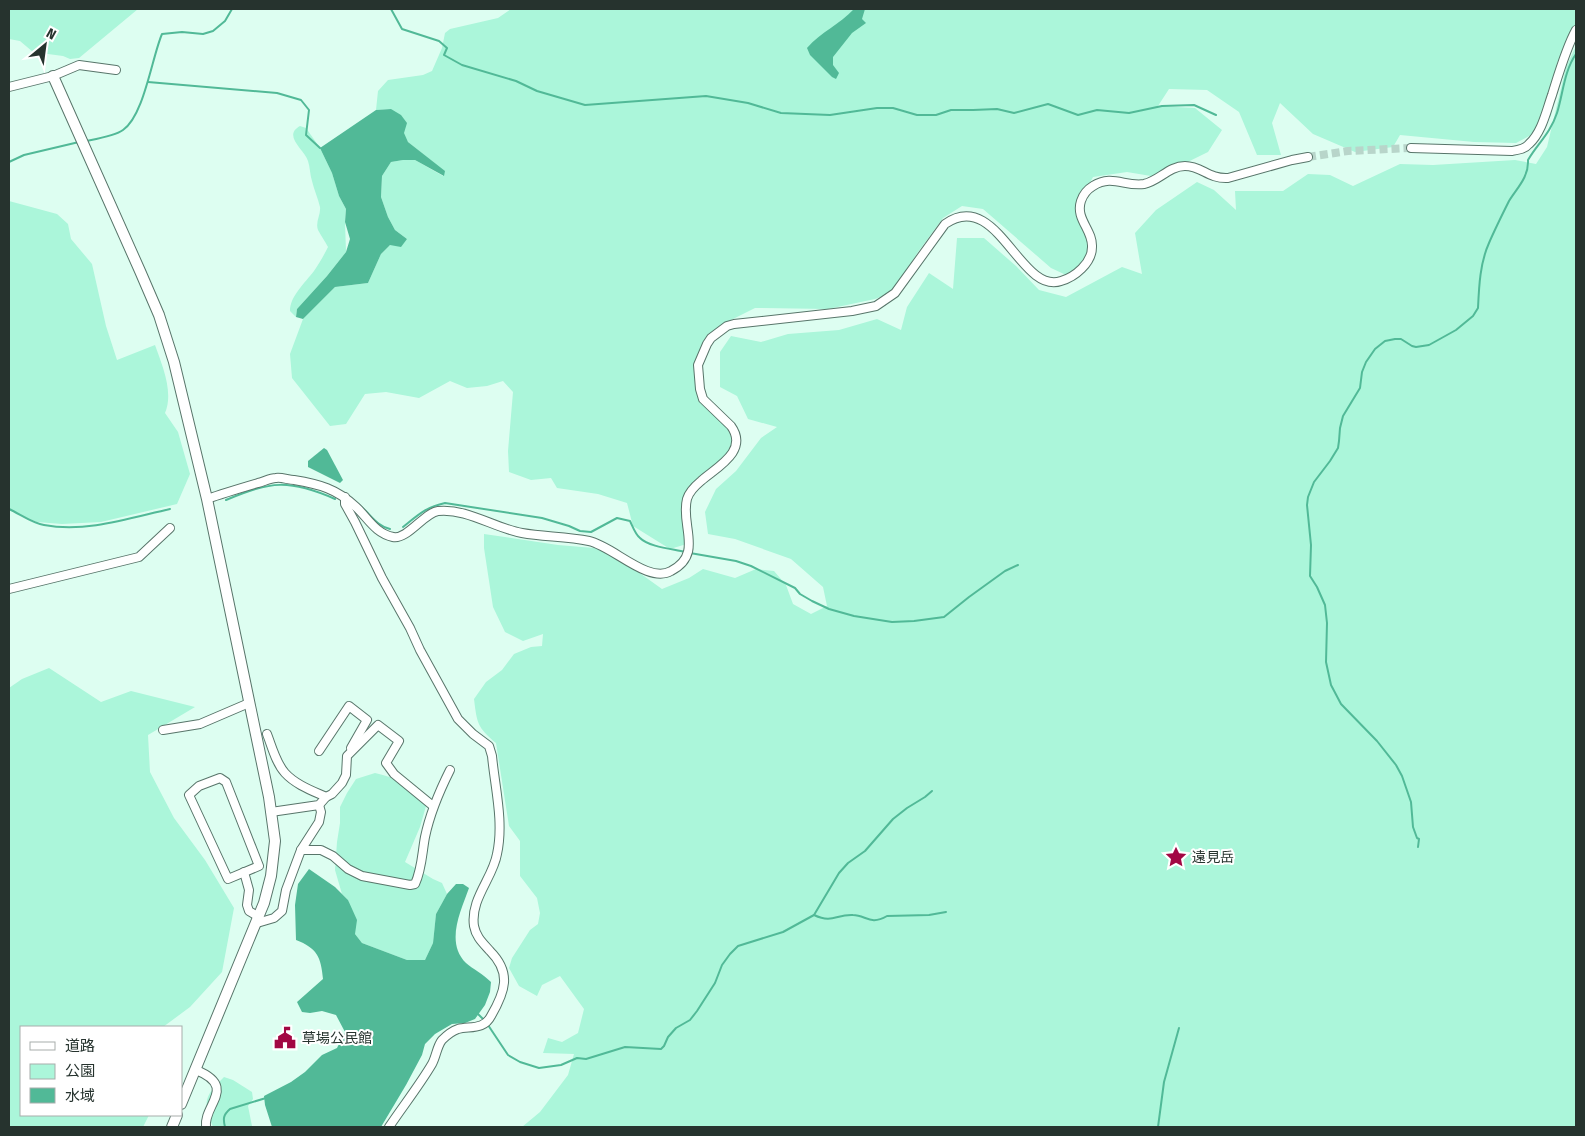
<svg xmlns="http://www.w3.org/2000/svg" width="1585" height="1136" font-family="'Fira Sans Condensed','Noto Sans JP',sans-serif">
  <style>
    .green { fill: #abf6da }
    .water { fill: #51b997 }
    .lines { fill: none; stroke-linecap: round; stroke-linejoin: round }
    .stream { stroke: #51b997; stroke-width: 2 }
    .minor-tunnel { stroke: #b8d5ca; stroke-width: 8; stroke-dasharray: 8 4; stroke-linecap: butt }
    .minor-casing { stroke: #58756a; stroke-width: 10 }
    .tertiary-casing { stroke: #58756a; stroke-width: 12 }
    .minor { stroke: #fff; stroke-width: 8 }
    .tertiary { stroke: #fff; stroke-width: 10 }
    .labels { text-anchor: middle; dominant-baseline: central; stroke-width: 4; stroke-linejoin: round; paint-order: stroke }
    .poi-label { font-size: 14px; fill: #26332e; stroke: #fff; text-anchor: start }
  </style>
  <rect width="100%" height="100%" fill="#ddfef1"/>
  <g class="green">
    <polygon points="9,9 138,9 79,58 70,59 63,56 33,52 20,41 9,39"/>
    <polygon points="511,9 1576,9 1576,24 1557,63 1551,116 1533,134 1516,143 1474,142 1400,135 1393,147 1355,152 1313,134 1280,103 1272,123 1281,155 1257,155 1239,112 1207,90 1169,89 1158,106 1195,108 1222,130 1208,152 1157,177 1127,172 1093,177 1079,204 1092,247 1082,265 1066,275 1051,268 983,209 962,206 943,218 918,252 893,292 875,299 828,309 755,308 729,321 704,343 696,366 702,403 721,420 734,438 735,452 701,483 689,501 690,543 670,549 633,526 627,503 598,494 557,488 551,478 531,480 509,472 508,451 513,392 503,381 487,386 467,388 450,381 419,398 386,392 365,394 346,424 330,426 292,378 290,354 303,319 335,287 368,283 381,254 390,245 407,239 395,230 388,217 381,197 382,176 391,162 403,160 415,160 443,176 444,171 408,142 391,109 376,110 378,91 388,80 423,75 432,71 442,48 445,33 450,29 498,18"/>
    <path d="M1576,46V1127H522L540,1112L568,1075L574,1054L543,1053L548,1038L562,1042L578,1033L584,1009L560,976L542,985L537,996L519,986L509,968L512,958L530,930L538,924L540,913L537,898L520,876V841L509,826L496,743C477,727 477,723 474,699L486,682L502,670L514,654L531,647L542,646L543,634L523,641L505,632L493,607L484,548V534L558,545L606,549L662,589L689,578L703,569L735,578L756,569L774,571L786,585L793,604L811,614L827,606L823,587L791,559L735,539L708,534L705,512L716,489L736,471L761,438L777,427L748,419L737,396L720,387V352L731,336L761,342L788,334L839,330L877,319L901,330L907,307L929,273L953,289L957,238H984L1016,266L1039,290L1066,297L1122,267L1142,274L1135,233L1156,210L1197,182L1214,190L1236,210L1235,191H1283L1308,174L1330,175L1353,186L1400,164L1433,165L1515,160L1536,164L1547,147L1566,67Z"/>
    <path d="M300,126L306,128L320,148L332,173L339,196L346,209L345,222L346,252L327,276L297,309L296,317L290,311C290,296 305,283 314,271C319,264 324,255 328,247C325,241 321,236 318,230C315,222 321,215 320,207C318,198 314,190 312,181C310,175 310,167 308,161C305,150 282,136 300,126Z"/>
    <path d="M9,201L57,214L68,224L71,239L92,264L106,326L117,360L155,345C162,365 174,392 165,413L178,432L190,474L177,504L101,522L62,524L37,522L9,510Z"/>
    <polygon points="49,668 101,702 131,691 195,707 148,735 150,772 174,818 205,860 234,908 222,972 190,1007 163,1027 21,1027 21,1115 149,1115 143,1127 9,1127 9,688 22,679"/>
    <path d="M375,773C403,780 408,783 426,806L420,827L405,862L433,879L442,883L447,894L436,914L433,943L425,960H407L362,943L355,934L348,900L342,894L335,870L337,842L340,823V807L347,793L356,779Z"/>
    <path d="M224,1077L233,1080L252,1092L253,1099L248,1106L252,1126L250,1127H213C202,1101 205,1096 224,1077Z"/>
  </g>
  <g class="water">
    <path d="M854,9H865L862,19L866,23L852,33L833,57V65L839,73L836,79L832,77L810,55L807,48C821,32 840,24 854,9Z"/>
    <polygon points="391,109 401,115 407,123 404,133 408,142 445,171 444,176 415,160 403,160 391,162 382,176 381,197 388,217 395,230 407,239 401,247 390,245 381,254 368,283 335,287 303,319 296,317 297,309 327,276 346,252 350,239 345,222 346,209 339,196 332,173 320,148 376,110"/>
    <polygon points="324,448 327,450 343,480 340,483 308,467 308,461"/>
    <path d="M309,869L335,887L348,900L357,920L355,934L362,943L407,960H425L433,943L436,914L447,894L456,884H463L469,888C461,911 445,942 466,963C473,969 483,974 491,982L490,992L485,1005L475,1019L465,1023L452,1024L435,1034L425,1044L422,1055L406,1085L381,1127H272L265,1105L264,1096L291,1082L305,1072L322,1055L337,1048L345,1032L336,1015L322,1011L310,1013L302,1012L297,1002L323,979C321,957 317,948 296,940L295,905L298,884Z"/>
  </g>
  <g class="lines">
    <g class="stream">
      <polyline points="391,9 402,29 439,41 447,48 444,55 462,65 516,81 537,91 585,105 706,96 748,103 781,113 830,115 877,108 893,108 917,115 936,115 951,110 973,110 997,109 1014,113 1048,104 1078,115 1097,110 1129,113 1162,106 1194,105 1216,115"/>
      <polyline points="148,82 277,93 301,100 309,110 306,135 320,148"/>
      <path d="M86,141C96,139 115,136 123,130C144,116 152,57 162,34L182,32L203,34L213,31L225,21L232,9"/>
      <polyline points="9,162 24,155 79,142"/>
      <path d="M226,500C271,481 289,479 335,499"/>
      <path d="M359,505C370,513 376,526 390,529"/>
      <path d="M9,509C20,514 32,523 44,525C86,533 130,518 170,509"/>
      <path d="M403,527C418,515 426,507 445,503L542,518L569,526L580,531L591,532L617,518L630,521C633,527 635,534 640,538C649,547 673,549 685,552"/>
      <polyline points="690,553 736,561 751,566 795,588 800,594 812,601 829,609 854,616 892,622 914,621 944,617 969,597 1005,571 1018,565"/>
      <path d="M1418,847L1419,839L1417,838L1413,827L1411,802L1402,776L1396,765L1377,741L1341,704L1331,685L1326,662L1327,623L1325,605L1317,587L1310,576L1311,545L1307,505L1308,497L1314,482L1330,461L1338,448L1339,441L1340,428L1343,416L1360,388L1362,372L1366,362L1375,349L1385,341L1395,339H1401L1412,346L1416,347L1429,345L1456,330L1473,316L1478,308C1479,286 1480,263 1489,243C1495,229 1502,215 1509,201C1517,188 1529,177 1528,160C1538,143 1550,134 1557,113C1563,94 1564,71 1576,54"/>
      <polyline points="814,915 839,873 848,863 865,851 893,819 907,808 925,797 932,791"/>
      <polyline points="478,1014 485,1021"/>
      <path d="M488,1025L508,1055L520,1062L539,1068L561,1065L577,1058L586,1059L625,1047L661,1049L664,1046L668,1037L676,1028L690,1020L697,1011L715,983L722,965L730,954L738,946L783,932L814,915C833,924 836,914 853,915C866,915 870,926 887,916L929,915L946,912"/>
      <path d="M225,1127C223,1119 223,1115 230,1109L266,1098"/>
      <polyline points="1158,1127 1164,1082 1179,1028"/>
    </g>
    <polyline class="minor-tunnel" points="1308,157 1348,151 1411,148"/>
    <g class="minor-casing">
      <g id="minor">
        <polyline points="9,87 53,76 79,65 116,70"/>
        <path d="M1411,148L1512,151C1518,150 1525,149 1529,144C1542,132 1546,112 1552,95C1558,76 1566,48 1576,30"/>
        <path d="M345,497V504L355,522L382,578L410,628L420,650L458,719L473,734L489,746L492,756C495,788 504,822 497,854C493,878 470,899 474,926C476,937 483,943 490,951C512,973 505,992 491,1016C484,1030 470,1026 458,1029C452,1031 446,1036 442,1040C437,1046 436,1057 432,1064C419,1086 403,1106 389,1127"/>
        <path d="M207,499C224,493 241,488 258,483C263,482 270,478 276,478C281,477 289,480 294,480C319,484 337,489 356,507C368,518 375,533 393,537C407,540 424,513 438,511C467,508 494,528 522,533C544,537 567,536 589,541C613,546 648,584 671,571C704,554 680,525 687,499C689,492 695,486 701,481C717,467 749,451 731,426L703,399L700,389L698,365L707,344L711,338L727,326L734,324L852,311L876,306L895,293L945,224C997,187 1020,295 1061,281C1075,277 1092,263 1092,247C1093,230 1075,219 1081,201C1083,195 1088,189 1093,186C1112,174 1125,187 1144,184C1159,181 1169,166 1185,166C1202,166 1208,179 1228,178L1292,160L1308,157"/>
        <polyline points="9,589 139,557 170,528"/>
        <polyline points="163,730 200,724 249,703"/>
        <path d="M267,734C272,747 276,763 285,773C296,785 313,791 326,797"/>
        <polyline points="319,751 349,706 367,720 351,748"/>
        <polygon points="220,778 226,782 259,866 228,879 189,795 199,786"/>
        <polyline points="271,812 319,805 326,797 332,794 342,783 346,775 347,756 378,725 399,741 386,763 394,774 433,806"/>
        <path d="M301,850H321L333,856L348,869L362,876L410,885L415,884C422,869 422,853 425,837C430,813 439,792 450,770"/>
        <polyline points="244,872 249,890 247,905 249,911 259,917"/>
        <polyline points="257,923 274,918 282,911 286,890 301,850 319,822 321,812 319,805"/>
        <path d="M196,1070C238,1087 203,1105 206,1127"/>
      </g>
    </g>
    <g class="tertiary-casing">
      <g id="tertiary">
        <polyline points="53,76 140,271 159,315 174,362 207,499 269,797 275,841 271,876 264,903 181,1104"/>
        <polyline points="172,1127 177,1115"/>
      </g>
    </g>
    <use href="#minor" class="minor"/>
    <use href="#tertiary" class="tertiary"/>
  </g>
  <defs>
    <g id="sight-bare" transform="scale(1.725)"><path d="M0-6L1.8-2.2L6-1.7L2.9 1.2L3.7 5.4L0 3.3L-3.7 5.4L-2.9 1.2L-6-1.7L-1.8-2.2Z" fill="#a20743" stroke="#fff" stroke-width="2.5" paint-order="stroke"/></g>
    <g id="civic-bare" transform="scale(1.725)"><path d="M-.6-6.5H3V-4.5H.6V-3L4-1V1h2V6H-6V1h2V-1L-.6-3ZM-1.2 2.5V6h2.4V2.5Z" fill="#a20743" stroke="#fff" stroke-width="2.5" paint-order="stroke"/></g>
  </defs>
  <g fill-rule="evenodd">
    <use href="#sight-bare" x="1176" y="857"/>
    <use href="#civic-bare" x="285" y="1038"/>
  </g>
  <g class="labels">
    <g class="poi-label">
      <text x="1192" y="857">遠見岳</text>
      <text x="302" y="1038">草場公民館</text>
    </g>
  </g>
  <rect width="1585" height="1136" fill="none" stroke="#26332e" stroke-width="20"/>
  <rect x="20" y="1026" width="162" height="90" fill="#ffffff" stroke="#a8adab"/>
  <rect x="30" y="1042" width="25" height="8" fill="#ffffff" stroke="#a8adab"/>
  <text x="65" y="1051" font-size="15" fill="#26332e">道路</text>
  <rect x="30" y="1064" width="25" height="15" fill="#abf6da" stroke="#a8adab"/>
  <text x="65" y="1076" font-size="15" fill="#26332e">公園</text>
  <rect x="30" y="1088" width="25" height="15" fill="#51b997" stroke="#a8adab"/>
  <text x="65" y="1101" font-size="15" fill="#26332e">水域</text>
  <g transform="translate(45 45) rotate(29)" stroke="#ffffff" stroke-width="4" paint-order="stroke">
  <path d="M0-4L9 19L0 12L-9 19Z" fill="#26332e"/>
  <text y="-8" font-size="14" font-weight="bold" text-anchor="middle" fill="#26332e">N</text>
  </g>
</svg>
